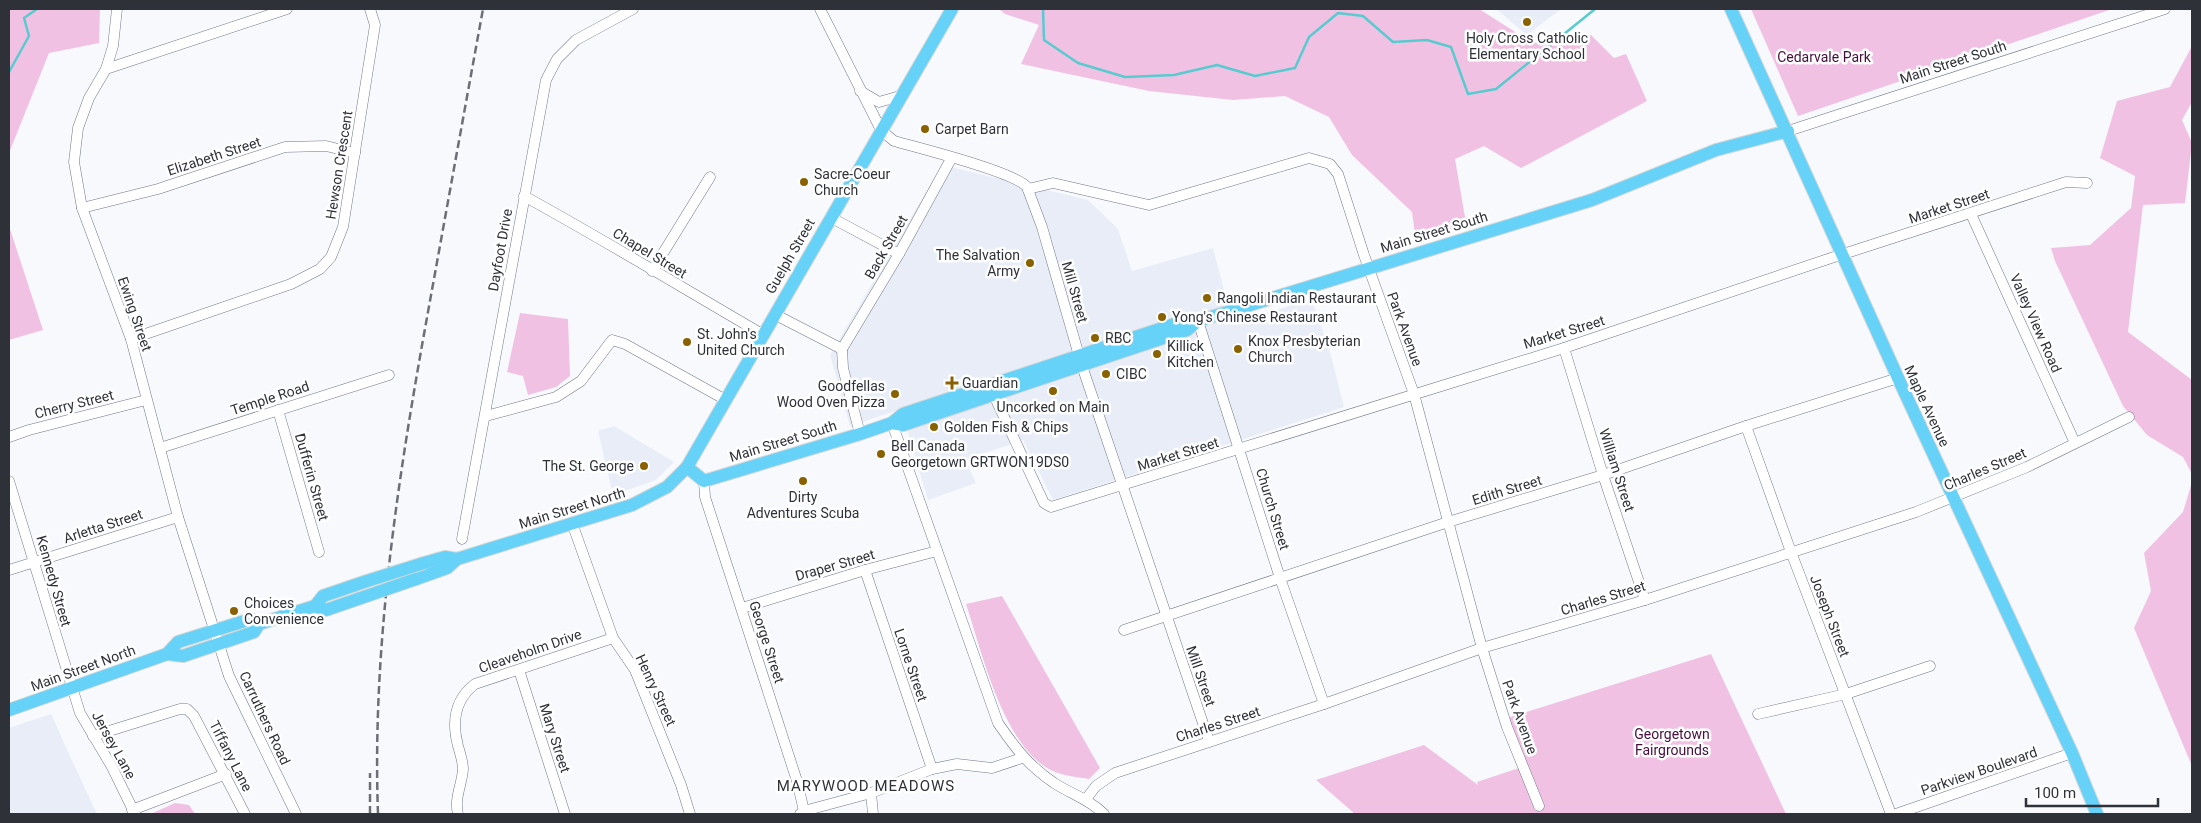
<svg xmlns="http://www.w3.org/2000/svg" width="2201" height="823" font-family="Roboto,sans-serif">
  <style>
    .built { fill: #e8edf7 }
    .green { fill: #f1c1e4 }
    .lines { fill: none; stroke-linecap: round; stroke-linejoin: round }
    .stream { stroke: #58cbcf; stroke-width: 2.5 }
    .minor-casing { stroke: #717888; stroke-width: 11 }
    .major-casing { stroke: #d5d6d7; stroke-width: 14 }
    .minor { stroke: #fff; stroke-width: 10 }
    .major { stroke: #66d2f8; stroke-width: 12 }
    .rail { stroke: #6c6f75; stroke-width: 2.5; stroke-dasharray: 8 4; stroke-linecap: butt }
    .major-bridge-casing { stroke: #d5d6d7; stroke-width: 14; stroke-linecap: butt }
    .major-bridge { stroke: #66d2f8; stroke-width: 12 }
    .poi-dot { fill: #8a6101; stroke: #fff; stroke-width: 2 }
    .labels { text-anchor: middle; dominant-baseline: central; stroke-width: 5; stroke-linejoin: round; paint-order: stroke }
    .poi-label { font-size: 14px; fill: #2e3138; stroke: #fff; text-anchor: start }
    .park-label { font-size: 14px; fill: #480c3e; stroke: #fff }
    .street-label { font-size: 14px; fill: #2e3138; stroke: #fff }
    .neighbourhood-label { font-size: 15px; letter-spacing: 1px; fill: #2e3138; stroke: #fff }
  </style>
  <rect width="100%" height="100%" fill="#f7f9fd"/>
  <g class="built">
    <polygon points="1496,9 1561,9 1527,35"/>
    <polygon points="942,165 1088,200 1118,229 1132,271 1213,248 1233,324 1311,299 1329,348 1344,407 1053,500 1023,440 965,460 976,483 928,500 901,409 850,426 830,355"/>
    <polygon points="614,426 674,462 656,480 613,495 598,431"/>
    <polygon points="51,714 74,765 97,814 9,814 9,728"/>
  </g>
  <g class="green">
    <polygon points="9,9 100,9 99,43 49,53 9,153"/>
    <polygon points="999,9 1479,9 1531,42 1555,46 1591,35 1614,58 1626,54 1647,101 1521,168 1484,146 1455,159 1466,223 1416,241 1412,212 1352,155 1329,117 1285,96 1233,100 1149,91 1021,64 1039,25 1005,14"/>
    <polygon points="1751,9 2112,9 1798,116"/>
    <polygon points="2192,46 2192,102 2182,120 2192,143 2185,203 2143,205 2128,332 2192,380 2192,474 2183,457 2147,435 2123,406 2055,261 2051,248 2090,245 2131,208 2135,176 2100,158 2117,101 2170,87"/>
    <polygon points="9,226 43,330 9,340"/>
    <polygon points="520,313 568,319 570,376 556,387 528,395 523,376 507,372"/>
    <polygon points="2192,482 2192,766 2134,628 2151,591 2144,553 2183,512"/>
    <path d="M1002,596L1100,768L1089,779C1078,777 1065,776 1055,772C1004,751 982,652 966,604Z"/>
    <polygon points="1711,654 1786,814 1355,814 1316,780 1424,745 1478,785 1477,782 1519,768 1507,718"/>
    <polygon points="175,803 189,805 195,814 153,813"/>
  </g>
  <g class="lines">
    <g class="stream">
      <polyline points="1043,9 1044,40 1078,63 1125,77 1174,75 1217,65 1255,76 1295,68 1309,37 1338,13 1363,16 1393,42 1427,40 1451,47 1468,94 1496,89 1595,9"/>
      <polyline points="9,72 29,36 24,18 37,9"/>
    </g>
    <g class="minor-casing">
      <g id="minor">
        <polyline points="117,9 113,46 106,69 89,98 78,128 74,162 82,208 131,339 178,517 229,676 296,814"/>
        <path d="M820,9L881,130L894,141C919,148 1015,172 1027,187L1042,227L1082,366L1209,741"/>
        <polyline points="106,69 287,9"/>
        <polyline points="860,91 879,102 900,96"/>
        <polyline points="1788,131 2165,9"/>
        <polyline points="1028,189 1053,183 1149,205 1309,158 1330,164 1338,174 1364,255 1414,394 1482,648 1507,727 1539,806"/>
        <path d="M524,196C604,240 683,288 762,334"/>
        <polyline points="82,208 158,189 285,147 326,146 355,153"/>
        <polyline points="1971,214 2075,443"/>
        <polyline points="830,217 899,254"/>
        <polyline points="652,271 710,177"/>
        <polyline points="774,314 842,349"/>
        <polyline points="1198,321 1280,578 1324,704"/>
        <polyline points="131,339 291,284 320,269 331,257 343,227 375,25 370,9"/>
        <polyline points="1564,348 1603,475 1645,600"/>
        <polyline points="842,349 899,254 951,159"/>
        <polyline points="842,349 843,368 860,434"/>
        <polyline points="991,389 1044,503 1051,507 1564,348 1828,259 2066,182 2087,183"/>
        <polyline points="278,410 319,552"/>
        <polyline points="486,416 556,397 581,381 612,340 625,344 724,399"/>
        <path d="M892,423L998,723C1016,749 1028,765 1054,783C1071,794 1089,799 1104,814"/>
        <polyline points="1746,426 1791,552 1891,814"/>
        <polyline points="9,437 29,430 146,400"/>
        <polyline points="160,448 389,375"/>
        <polyline points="9,481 80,713 112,767 135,814"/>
        <polyline points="704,481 705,497 797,781 804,811"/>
        <polyline points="572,523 613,638 635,670 681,785 690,814"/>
        <polyline points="462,539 546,80 557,59 576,40 633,9"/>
        <polyline points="9,570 178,517"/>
        <polyline points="865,570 932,769"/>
        <polyline points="742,608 865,570 937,551"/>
        <polyline points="1124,630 1448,522 1603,475 1746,426 1898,378"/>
        <polyline points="519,670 565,814"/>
        <polyline points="1758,714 1846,694 1930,666"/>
        <polyline points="93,736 180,709 187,709 194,716 245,814"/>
        <polyline points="871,793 873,814"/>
        <polyline points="1086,799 1096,786 1115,773 1324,704 1482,648 1645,600 1916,512 2027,467 2129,417"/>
        <polyline points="132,810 226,774"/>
        <path d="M458,814C454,798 462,785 463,769C463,762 460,753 458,746C452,723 454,700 475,684L613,638"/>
        <polyline points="800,814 804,811 871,793 932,769 957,764 992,768 1022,758"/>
        <polyline points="1896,814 2072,753"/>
      </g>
    </g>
    <g class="major-casing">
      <g id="major">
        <polyline points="1731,9 1898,378 2072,753 2097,814"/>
        <polyline points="892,423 903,425 1187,330 1198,321"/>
        <polyline points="687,467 704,481 860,434 892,423 903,414 1184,321 1198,321 1592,200 1716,150 1788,131"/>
        <polyline points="424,563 445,557 457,559"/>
        <polyline points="416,579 447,568 457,559 632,505 667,487 687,467 952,9"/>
        <polyline points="315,606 326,610 358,599"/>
        <polyline points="167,654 183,656 254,632 259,624 315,606 323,596 367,581"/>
        <polyline points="9,710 167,654 178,642 251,619 259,624"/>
      </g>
    </g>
    <use href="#minor" class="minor"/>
    <use href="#major" class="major"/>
    <g class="rail">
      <polyline points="370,814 370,773"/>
      <path d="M378,814C372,649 397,484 426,323C445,218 464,113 483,9"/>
    </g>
    <g class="major-bridge-casing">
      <g id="major-bridge">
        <polyline points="367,581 424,563"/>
        <polyline points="358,599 416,579"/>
      </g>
    </g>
    <use href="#major-bridge" class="major-bridge"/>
  </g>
  <g class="poi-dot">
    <circle cx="1527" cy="22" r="5"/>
    <circle cx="925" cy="129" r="5"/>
    <circle cx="804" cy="182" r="5"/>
    <circle cx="1030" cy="263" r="5"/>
    <circle cx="1207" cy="298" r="5"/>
    <circle cx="1162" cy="317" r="5"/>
    <circle cx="1095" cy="338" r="5"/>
    <circle cx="687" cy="342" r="5"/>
    <circle cx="1238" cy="349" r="5"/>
    <circle cx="1157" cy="354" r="5"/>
    <circle cx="1106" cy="374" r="5"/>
    <path d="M949.5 375.5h5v5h5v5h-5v5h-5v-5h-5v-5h5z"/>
    <circle cx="1053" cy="391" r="5"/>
    <circle cx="895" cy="394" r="5"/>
    <circle cx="934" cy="427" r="5"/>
    <circle cx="881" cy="454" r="5"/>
    <circle cx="644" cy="466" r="5"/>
    <circle cx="803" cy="481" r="5"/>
    <circle cx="234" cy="611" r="5"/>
  </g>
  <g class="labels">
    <g class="poi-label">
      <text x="1527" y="38" text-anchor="middle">Holy Cross Catholic<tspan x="1527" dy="16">Elementary School</tspan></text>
      <text x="935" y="129">Carpet Barn</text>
      <text x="814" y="174">Sacre-Coeur<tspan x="814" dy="16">Church</tspan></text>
      <text x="1020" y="255" text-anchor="end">The Salvation<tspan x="1020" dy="16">Army</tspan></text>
      <text x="1217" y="298">Rangoli Indian Restaurant</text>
      <text x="1172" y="317">Yong's Chinese Restaurant</text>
      <text x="697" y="334">St. John's<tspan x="697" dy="16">United Church</tspan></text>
      <text x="1105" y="338">RBC</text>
      <text x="1248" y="341">Knox Presbyterian<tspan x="1248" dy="16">Church</tspan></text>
      <text x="1167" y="346">Killick<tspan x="1167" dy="16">Kitchen</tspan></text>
      <text x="1116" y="374">CIBC</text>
      <text x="962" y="383">Guardian</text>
      <text x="885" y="386" text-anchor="end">Goodfellas<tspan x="885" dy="16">Wood Oven Pizza</tspan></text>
      <text x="1053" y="407" text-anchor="middle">Uncorked on Main</text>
      <text x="944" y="427">Golden Fish &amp; Chips</text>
      <text x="891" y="446">Bell Canada<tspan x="891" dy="16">Georgetown GRTWON19DS0</tspan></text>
      <text x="634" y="466" text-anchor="end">The St. George</text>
      <text x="803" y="497" text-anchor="middle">Dirty<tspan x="803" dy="16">Adventures Scuba</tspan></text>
      <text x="244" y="603">Choices<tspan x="244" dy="16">Convenience</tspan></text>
    </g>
    <g class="park-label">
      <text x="1824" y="57">Cedarvale Park</text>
      <text x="1672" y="734">Georgetown<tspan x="1672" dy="16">Fairgrounds</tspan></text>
    </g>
    <g class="street-label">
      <text transform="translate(1953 62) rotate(-18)">Main Street South</text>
      <text transform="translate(214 156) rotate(-18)">Elizabeth Street</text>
      <text transform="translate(339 165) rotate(-81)">Hewson Crescent</text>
      <text transform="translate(1949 206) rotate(-18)">Market Street</text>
      <text transform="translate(1434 232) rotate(-17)">Main Street South</text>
      <text transform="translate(886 247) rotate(-60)">Back Street</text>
      <text transform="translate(500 250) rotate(-80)">Dayfoot Drive</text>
      <text transform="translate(650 253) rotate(31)">Chapel Street</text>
      <text transform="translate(790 256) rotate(-60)">Guelph Street</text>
      <text transform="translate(1075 292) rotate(74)">Mill Street</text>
      <text transform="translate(135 314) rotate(71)">Ewing Street</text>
      <text transform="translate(2036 323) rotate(66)">Valley View Road</text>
      <text transform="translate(1405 329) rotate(70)">Park Avenue</text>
      <text transform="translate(1564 332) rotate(-17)">Market Street</text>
      <text transform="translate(270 398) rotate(-18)">Temple Road</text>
      <text transform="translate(74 404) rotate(-14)">Cherry Street</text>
      <text transform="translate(1927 406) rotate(65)">Maple Avenue</text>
      <text transform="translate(783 441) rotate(-17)">Main Street South</text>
      <text transform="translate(1178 454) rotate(-17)">Market Street</text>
      <text transform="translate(1985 469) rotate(-23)">Charles Street</text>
      <text transform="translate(1617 470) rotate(72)">William Street</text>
      <text transform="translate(312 477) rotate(74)">Dufferin Street</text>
      <text transform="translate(1507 490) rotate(-17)">Edith Street</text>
      <text transform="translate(572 508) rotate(-17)">Main Street North</text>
      <text transform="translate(1273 509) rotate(73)">Church Street</text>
      <text transform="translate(103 526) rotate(-18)">Arletta Street</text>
      <text transform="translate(835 565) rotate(-16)">Draper Street</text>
      <text transform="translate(54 581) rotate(74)">Kennedy Street</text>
      <text transform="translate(1603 598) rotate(-17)">Charles Street</text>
      <text transform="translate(1830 616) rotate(69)">Joseph Street</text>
      <text transform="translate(767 642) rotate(72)">George Street</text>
      <text transform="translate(530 651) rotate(-19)">Cleaveholm Drive</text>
      <text transform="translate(911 665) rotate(71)">Lorne Street</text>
      <text transform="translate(83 668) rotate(-20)">Main Street North</text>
      <text transform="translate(1201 676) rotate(71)">Mill Street</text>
      <text transform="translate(656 690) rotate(65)">Henry Street</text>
      <text transform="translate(1520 717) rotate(70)">Park Avenue</text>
      <text transform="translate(265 718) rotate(65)">Carruthers Road</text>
      <text transform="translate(1218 724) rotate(-18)">Charles Street</text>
      <text transform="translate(555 738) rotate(72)">Mary Street</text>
      <text transform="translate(114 745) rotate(61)">Jersey Lane</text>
      <text transform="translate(231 756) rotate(63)">Tiffany Lane</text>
      <text transform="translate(1979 771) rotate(-19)">Parkview Boulevard</text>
    </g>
    <g class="neighbourhood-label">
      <text x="866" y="786">MARYWOOD MEADOWS</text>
    </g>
  </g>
  <rect width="2201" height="823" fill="none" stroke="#2e3138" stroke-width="20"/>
  <path d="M2026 798v8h132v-8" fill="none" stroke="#2e3138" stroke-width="2.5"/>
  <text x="2034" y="798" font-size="15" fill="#2e3138" stroke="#ffffff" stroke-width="4" paint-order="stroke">100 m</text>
</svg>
